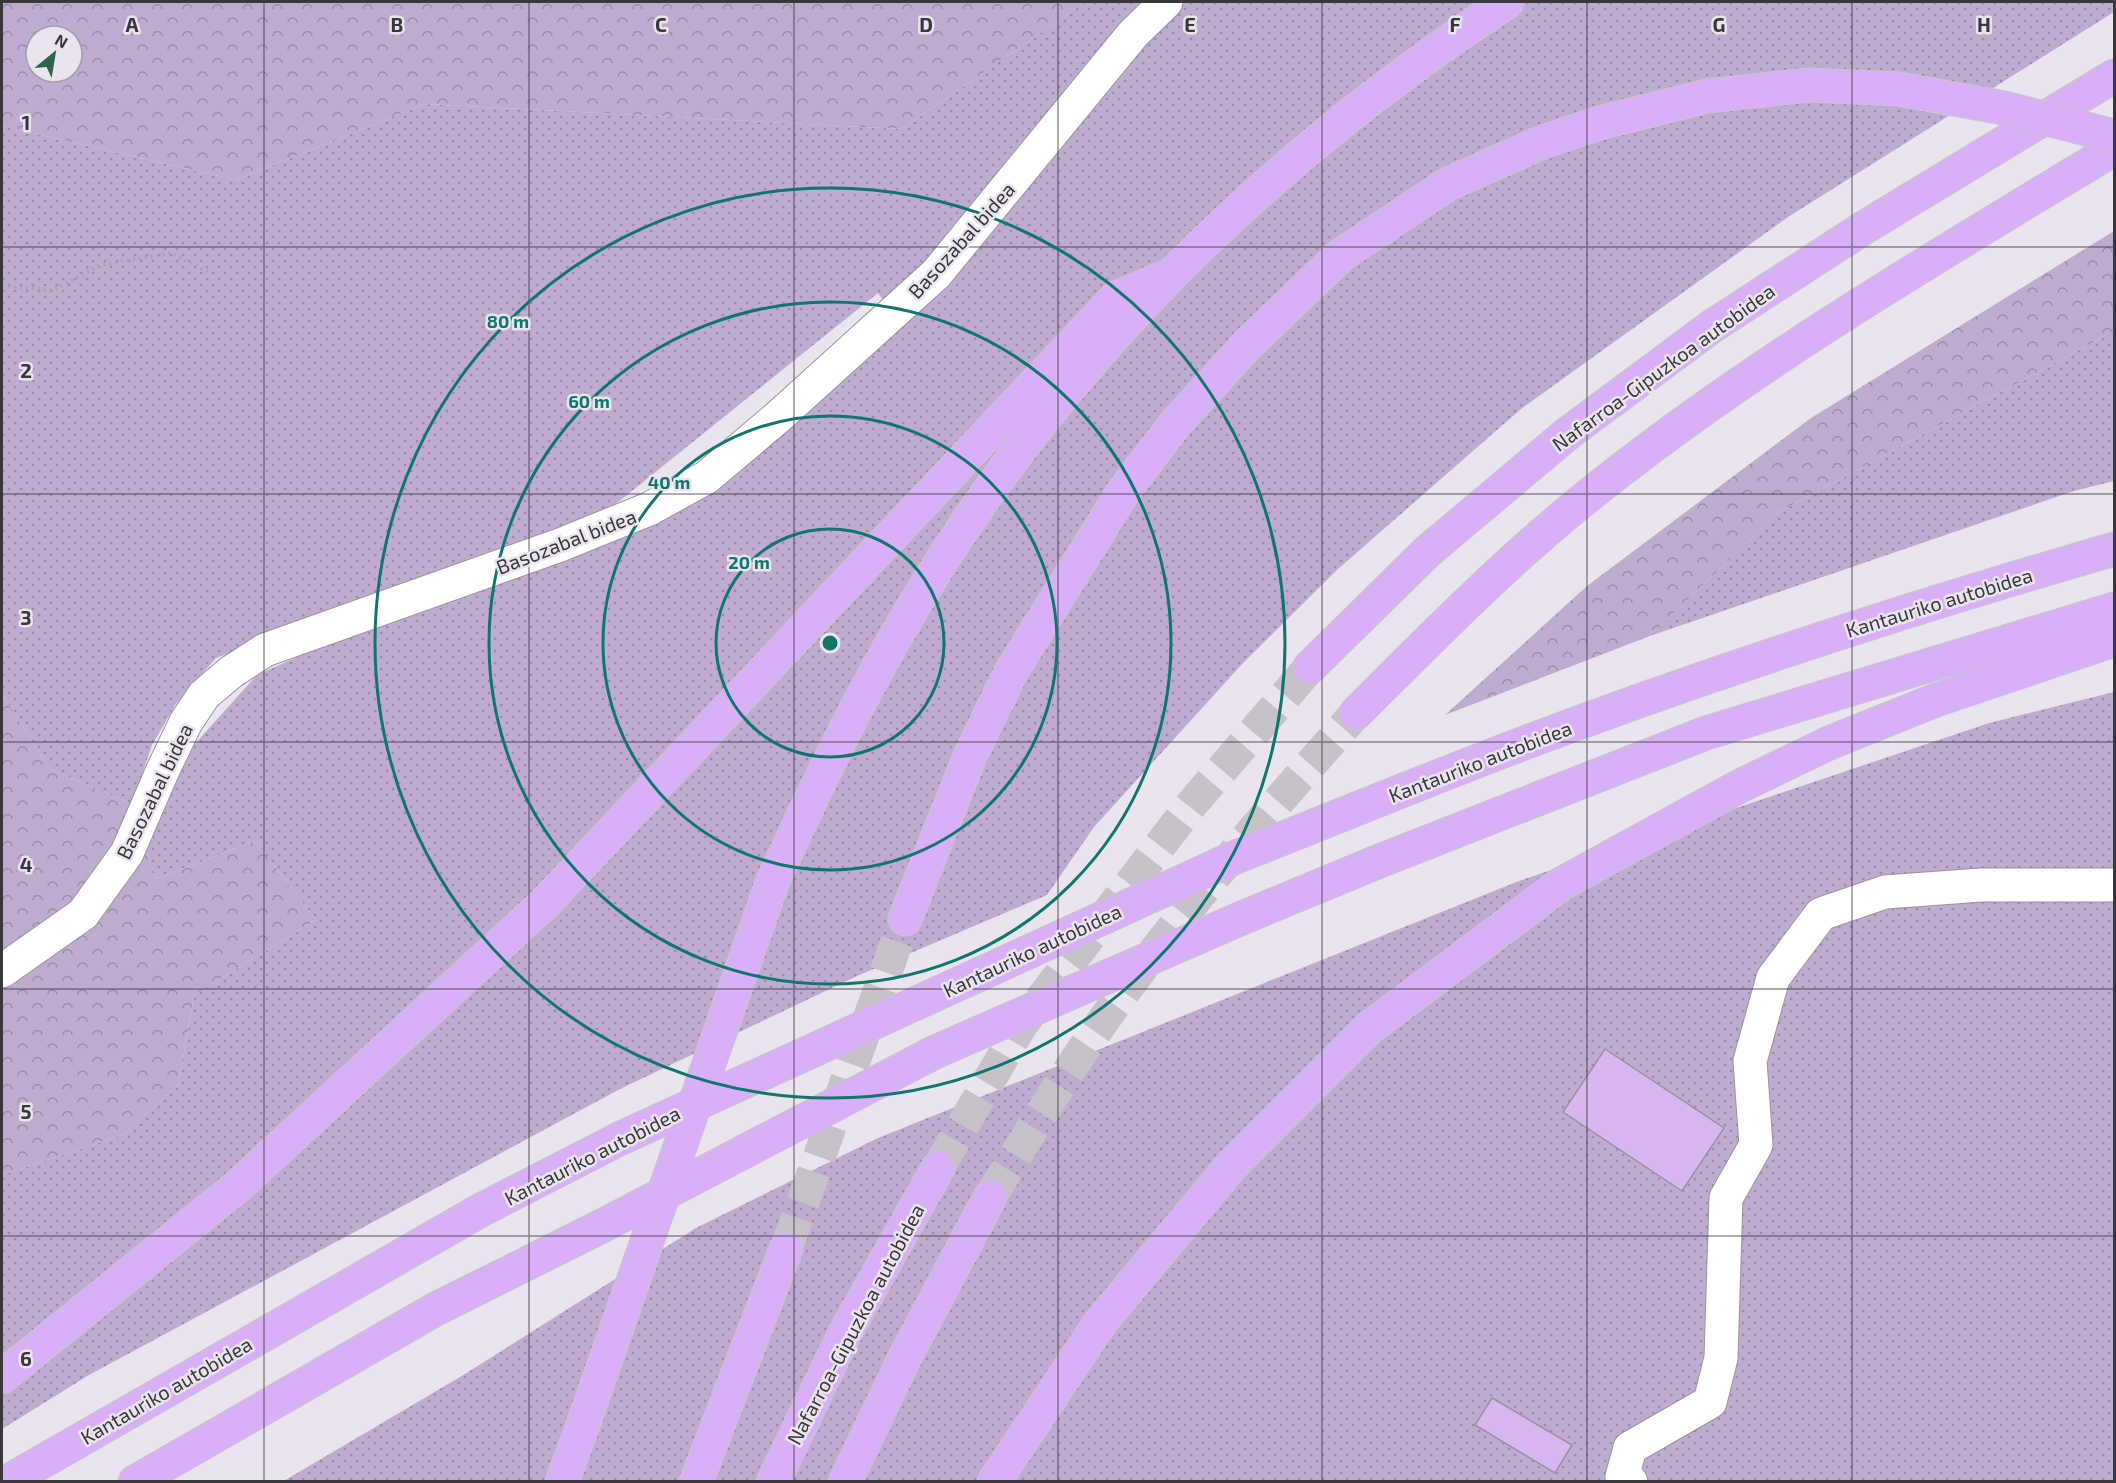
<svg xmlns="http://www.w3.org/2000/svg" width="2116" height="1483" font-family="'Exo 2',sans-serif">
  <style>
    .grass { fill: url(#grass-dots) }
    .forest { fill: url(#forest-crowns); fill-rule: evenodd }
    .building { fill: #d8b7f1; stroke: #98929c; stroke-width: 1.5 }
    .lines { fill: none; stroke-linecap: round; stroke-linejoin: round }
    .highway-tunnel { stroke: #c7c1ca; stroke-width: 33; stroke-dasharray: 33 16; stroke-linecap: butt }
    .minor-casing { stroke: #99949d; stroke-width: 35 }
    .highway-casing { stroke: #c8c7c8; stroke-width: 35 }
    .path { stroke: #a6a1a9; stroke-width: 4; stroke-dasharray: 1.5 4.5; stroke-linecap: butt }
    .minor { stroke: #fff; stroke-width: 33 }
    .highway { stroke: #d9b0f8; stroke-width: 33 }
    .highway-bridge-casing { stroke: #c8c7c8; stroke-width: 35; stroke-linecap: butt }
    .highway-bridge { stroke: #d9b0f8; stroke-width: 33 }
    .grid { fill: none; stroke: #39373b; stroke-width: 1.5; stroke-opacity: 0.55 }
    .ring { fill: none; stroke: #0f766e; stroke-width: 3 }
    .labels { text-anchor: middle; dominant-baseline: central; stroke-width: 5; stroke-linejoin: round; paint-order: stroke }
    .street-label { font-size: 20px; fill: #39373b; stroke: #eae4ee }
    .grid-label { font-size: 20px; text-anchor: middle; font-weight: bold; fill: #39373b; stroke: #eae4ee; stroke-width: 5; stroke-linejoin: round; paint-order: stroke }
    .centre { fill: #0f766e; stroke: #eae4ee; stroke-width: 3 }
    .ring-label { font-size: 18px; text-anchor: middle; font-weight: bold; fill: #0f766e; stroke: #eae4ee; stroke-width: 5; stroke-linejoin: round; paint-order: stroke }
  </style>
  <defs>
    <pattern id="grass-dots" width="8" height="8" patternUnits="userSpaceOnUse" patternTransform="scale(1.5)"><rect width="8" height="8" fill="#bfaad0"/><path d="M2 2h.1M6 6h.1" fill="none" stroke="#9c8baa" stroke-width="1.8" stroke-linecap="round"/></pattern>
    <pattern id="forest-crowns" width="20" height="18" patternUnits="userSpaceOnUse" patternTransform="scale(1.5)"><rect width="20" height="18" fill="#bfaad0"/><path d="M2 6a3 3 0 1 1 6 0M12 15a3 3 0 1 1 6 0" fill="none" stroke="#9c8baa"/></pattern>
  </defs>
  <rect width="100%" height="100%" fill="#eae4ee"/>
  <g class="grass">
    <polygon points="1085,2 2114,2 2114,12 1788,217 1521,409 1338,569 1243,663 1094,827 1047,895 857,976 620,1089 89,1375 2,1429 2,1175 125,1134 179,1083 194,995 316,920 255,841 156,879 146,848 193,746 257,675 380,620 659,522 816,401 898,321 878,293 607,511 216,658 176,704 152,745 132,804 50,769 2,694 2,126 236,180 425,104 902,129"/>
    <polygon points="2114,331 2114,481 2074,491 1650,636 1779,512"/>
    <polygon points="2114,692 2114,1481 282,1482 465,1374 696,1228 878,1138 1519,881 1989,723"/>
  </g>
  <g class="forest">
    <path d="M2,2H1085L902,129L425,104L236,180L2,126ZM36,36H72V72H36Z"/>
    <polygon points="2114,231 2114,331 1779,512 1650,636 1445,715 1587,586 1811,418"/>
    <polygon points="2,694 50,769 132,804 156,879 255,841 316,920 194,995 179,1083 125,1134 2,1175"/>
  </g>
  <g class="building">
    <polygon points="1605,1049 1724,1128 1682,1191 1563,1112"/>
    <polygon points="1492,1398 1572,1445 1555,1473 1475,1425"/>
  </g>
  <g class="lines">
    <g class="highway-tunnel">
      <polyline points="938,1168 1022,1024 1192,804 1310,667"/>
      <path d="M990,1197C1022,1146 1053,1093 1087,1044C1167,927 1262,819 1356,713"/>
      <polyline points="786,1249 905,919"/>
    </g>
    <g class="minor-casing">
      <g id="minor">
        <polyline points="2,971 83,914 127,853 162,772 186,722 204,695 231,672 265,650 560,545 649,509 707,477 778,417 936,274 1133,34 1166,2"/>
        <polyline points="1631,1482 1622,1477 1630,1448 1710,1402 1721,1358 1726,1198 1756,1145 1750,1061 1773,978 1821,914 1885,892 1981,885 2114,885"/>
      </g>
    </g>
    <g class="highway-casing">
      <g id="highway">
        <polyline points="1310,667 1428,551 1567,434 1711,327 1865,227 2114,76"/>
        <path d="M1356,713C1428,641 1499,569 1578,504C1745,368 1931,260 2114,149"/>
        <path d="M1236,857C1330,820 1424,781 1519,745C1714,671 1914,607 2114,549"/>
        <path d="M772,883C816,787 861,693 916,602C1063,358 1270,157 1507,2"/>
        <polyline points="1242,918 1377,862 1706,733 2114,609"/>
        <polyline points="905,919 970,756 1011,672 1123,492 1175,424 1247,345 1341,255 1448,184 1540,143 1599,123 1707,96 1809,85"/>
        <polyline points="2,1377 238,1186 545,903 1116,298 1170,275"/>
        <polyline points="7,1482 481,1210 619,1139"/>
        <polyline points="135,1482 434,1310 600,1227"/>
        <polyline points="562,1482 584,1422"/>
        <polyline points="696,1482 786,1249"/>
        <polyline points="773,1482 845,1333 938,1168"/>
        <polyline points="845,1482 905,1357 990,1197"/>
        <polyline points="994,1482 1100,1323 1231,1166 1369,1028 1561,884 1738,787 1829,743 1936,700 2114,640"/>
      </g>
    </g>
    <polyline class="path" points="2,286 53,290 100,265 171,253 208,272"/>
    <use href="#minor" class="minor"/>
    <use href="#highway" class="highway"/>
    <g class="highway-bridge-casing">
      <g id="highway-bridge">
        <polyline points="1809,85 1898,89 2004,108 2114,136"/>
        <polyline points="619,1139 1236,857"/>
        <polyline points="600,1227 935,1052 1242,918"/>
        <polyline points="584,1422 772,883"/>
      </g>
    </g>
    <use href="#highway-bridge" class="highway-bridge"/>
  </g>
  <path class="grid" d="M264,2V1482M529,2V1482M794,2V1482M1058,2V1482M1322,2V1482M1587,2V1482M1852,2V1482M2,247H2114M2,494H2114M2,742H2114M2,989H2114M2,1236H2114"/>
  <g class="ring">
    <circle cx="830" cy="643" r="114"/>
    <circle cx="830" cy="643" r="227"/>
    <circle cx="830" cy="643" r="341"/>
    <circle cx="830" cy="643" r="455"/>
  </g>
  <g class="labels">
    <g class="street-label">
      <text transform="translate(961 240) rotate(-48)">Basozabal bidea</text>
      <text transform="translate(1663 367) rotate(-36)">Nafarroa-Gipuzkoa autobidea</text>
      <text transform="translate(566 541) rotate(-21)">Basozabal bidea</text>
      <text transform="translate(1939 602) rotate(-17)">Kantauriko autobidea</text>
      <text transform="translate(1480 761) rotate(-21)">Kantauriko autobidea</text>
      <text transform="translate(154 791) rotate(-64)">Basozabal bidea</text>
      <text transform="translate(1032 950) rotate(-25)">Kantauriko autobidea</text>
      <text transform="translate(592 1155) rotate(-27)">Kantauriko autobidea</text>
      <text transform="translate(855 1324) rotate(-62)">Nafarroa-Gipuzkoa autobidea</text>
      <text transform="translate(166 1390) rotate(-30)">Kantauriko autobidea</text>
    </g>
  </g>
  <g class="grid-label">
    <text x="132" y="32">A</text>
    <text x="397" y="32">B</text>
    <text x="661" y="32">C</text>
    <text x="926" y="32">D</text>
    <text x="1190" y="32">E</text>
    <text x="1455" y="32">F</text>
    <text x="1719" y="32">G</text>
    <text x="1984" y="32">H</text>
    <text x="26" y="130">1</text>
    <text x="26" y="378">2</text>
    <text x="26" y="625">3</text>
    <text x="26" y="872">4</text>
    <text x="26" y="1119">5</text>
    <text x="26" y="1366">6</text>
  </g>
  <circle cx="830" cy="643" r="9" class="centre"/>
  <g class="ring-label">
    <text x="508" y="328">80 m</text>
    <text x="589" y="408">60 m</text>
    <text x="669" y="489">40 m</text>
    <text x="749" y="569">20 m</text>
  </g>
  <rect width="2116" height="1483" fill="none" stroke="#39373b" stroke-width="6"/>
  <g transform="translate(54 54) rotate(30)"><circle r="28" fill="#eae4ee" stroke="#a39fa6" stroke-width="1.5"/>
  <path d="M0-4.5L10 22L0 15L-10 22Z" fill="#2f654b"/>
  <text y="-9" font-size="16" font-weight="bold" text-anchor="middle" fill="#39373b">N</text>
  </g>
</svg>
